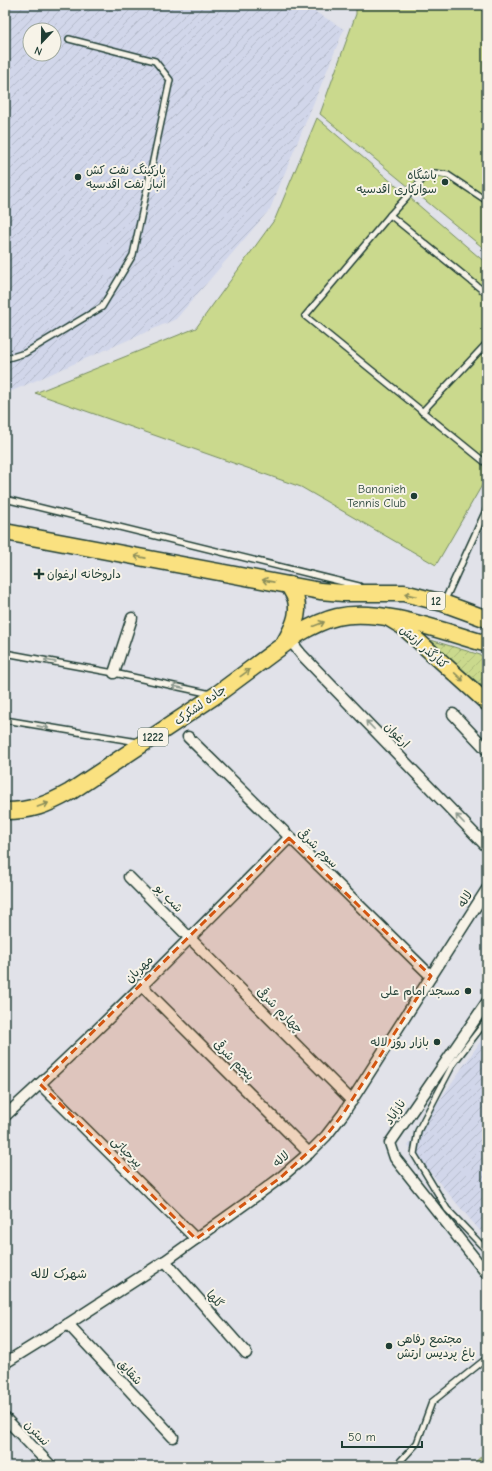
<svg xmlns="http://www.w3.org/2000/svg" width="492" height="1471" font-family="'Comic Neue','Playpen Sans Arabic',sans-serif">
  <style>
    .industrial { fill: url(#industrial-furrows); fill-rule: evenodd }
    .garden { fill: url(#garden-furrows); stroke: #748b60 }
    .pitch { fill: #cad98d; stroke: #748b60 }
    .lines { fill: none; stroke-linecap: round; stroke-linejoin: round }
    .service-casing { stroke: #1f3d34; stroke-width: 8 }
    .minor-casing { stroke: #1f3d34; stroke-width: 13 }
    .primary-casing { stroke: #1f3d34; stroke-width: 18 }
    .trunk-casing { stroke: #1f3d34; stroke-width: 19 }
    .service { stroke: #f7f3e8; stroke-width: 5 }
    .minor { stroke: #f7f3e8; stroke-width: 10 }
    .primary { stroke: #fae180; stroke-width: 15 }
    .trunk { stroke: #fae180; stroke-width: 16 }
    .oneway { stroke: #8c8f5a }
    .oneway2 { stroke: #8b988e }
    .marked { fill: #d45610; fill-opacity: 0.2; stroke: #d45610; stroke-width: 3; stroke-dasharray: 8 5; stroke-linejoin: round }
    .poi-dot { fill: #1f3d34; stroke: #f7f3e8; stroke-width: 1.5 }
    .labels { text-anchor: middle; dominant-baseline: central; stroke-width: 4; stroke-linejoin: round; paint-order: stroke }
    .shield { fill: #f7f3e8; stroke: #60746a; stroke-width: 1 }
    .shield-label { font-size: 11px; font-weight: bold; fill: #1f3d34 }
    .poi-label { font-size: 12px; fill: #1f3d34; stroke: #f7f3e8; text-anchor: end }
    .street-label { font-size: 12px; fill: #1f3d34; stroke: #f7f3e8 }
    .neighbourhood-label { font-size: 13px; fill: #1f3d34; stroke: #f7f3e8 }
  </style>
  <defs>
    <pattern id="industrial-furrows" width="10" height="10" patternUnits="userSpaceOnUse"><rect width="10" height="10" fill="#d1d6ea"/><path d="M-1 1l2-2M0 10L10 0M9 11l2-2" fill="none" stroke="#b3b9c9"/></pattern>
    <pattern id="garden-furrows" width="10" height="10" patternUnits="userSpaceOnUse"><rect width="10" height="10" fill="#cad98d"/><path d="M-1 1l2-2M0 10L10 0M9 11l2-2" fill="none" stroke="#adbb7a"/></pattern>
  </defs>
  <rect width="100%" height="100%" fill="#e1e2e9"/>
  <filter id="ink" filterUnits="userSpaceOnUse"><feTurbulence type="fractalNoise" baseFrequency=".025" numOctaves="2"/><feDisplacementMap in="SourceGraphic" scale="8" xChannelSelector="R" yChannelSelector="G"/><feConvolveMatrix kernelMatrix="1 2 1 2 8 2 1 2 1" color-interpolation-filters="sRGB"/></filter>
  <g filter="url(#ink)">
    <g class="industrial">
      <path d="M5,5H304L344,29L270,209L176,319L5,394ZM30,30H54V54H30Z"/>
      <polygon points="487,1032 487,1239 408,1146"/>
    </g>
    <g class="garden">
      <polygon points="424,638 487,657 487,690 486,689"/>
      <polygon points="487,1451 487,1466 471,1466"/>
    </g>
    <g class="pitch">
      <polygon points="356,5 487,5 487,251 320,114 356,14"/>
      <polygon points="317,118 487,264 487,482 485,480 436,565 301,487 35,393 196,328 275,219"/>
    </g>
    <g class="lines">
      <g class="service-casing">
        <g id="service">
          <polyline points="487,201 448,175 435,173 424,178 390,215 487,294"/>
          <polyline points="390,215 305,316 487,464"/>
          <polyline points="5,359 25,353 102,307 133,255 170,80 155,61 69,39"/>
          <polyline points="422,412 487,343"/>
          <polyline points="5,499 359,586"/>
          <polyline points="444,602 487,508"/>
          <polyline points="5,653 114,673 211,694"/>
          <polyline points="5,720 138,742"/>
          <polyline points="487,1020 453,1064 418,1131 414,1154 447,1209 487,1251"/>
          <polyline points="396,1466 417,1443 432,1402 487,1358"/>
        </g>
      </g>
      <g class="minor-casing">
        <g id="minor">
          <polyline points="290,640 301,654 487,847"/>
          <polyline points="114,673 132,618"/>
          <polyline points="453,714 487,750"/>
          <polyline points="188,737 431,976"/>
          <polyline points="129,877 352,1101"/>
          <polyline points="141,985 309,1153"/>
          <polyline points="487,1002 390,1143 395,1158 487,1274"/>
          <polyline points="40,1084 196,1239"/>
          <path d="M5,1116C103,1027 196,932 289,838"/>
          <polyline points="165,1261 246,1353"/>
          <polyline points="68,1324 173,1437"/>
          <polyline points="5,1363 68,1324 165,1261 249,1201 280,1178 309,1153 326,1136 343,1114 487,889"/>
          <polyline points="5,1418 51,1466"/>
        </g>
      </g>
      <g class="primary-casing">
        <polyline id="primary" points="388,618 403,627 487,703"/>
      </g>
      <g class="trunk-casing">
        <g id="trunk">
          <polyline points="5,532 320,591 343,593 404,593 443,603 487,619"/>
          <path d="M285,642C292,630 300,615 296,600C295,595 291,590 289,585"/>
          <path d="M5,811C31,811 47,805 70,792L216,695L298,634C310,627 324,620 337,617C381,607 444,632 487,644"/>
        </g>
      </g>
      <use href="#service" class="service"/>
      <use href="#minor" class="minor"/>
      <use href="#primary" class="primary"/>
      <use href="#trunk" class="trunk"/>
    </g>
    <defs><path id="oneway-shaft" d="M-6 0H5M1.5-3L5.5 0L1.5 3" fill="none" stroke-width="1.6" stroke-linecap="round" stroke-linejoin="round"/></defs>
    <g class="oneway">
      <use href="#oneway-shaft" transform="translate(140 557) rotate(-169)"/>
      <use href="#oneway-shaft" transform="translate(268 581) rotate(-169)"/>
      <use href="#oneway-shaft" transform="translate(410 595) rotate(-167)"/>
      <use href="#oneway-shaft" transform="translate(319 624) rotate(-21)"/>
      <use href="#oneway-shaft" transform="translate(245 673) rotate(-36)"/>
      <use href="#oneway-shaft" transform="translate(459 677) rotate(43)"/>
      <use href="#oneway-shaft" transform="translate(43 805) rotate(-20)"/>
    </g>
    <g class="oneway2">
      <use href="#oneway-shaft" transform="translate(50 661) rotate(-169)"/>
      <use href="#oneway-shaft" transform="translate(178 687) rotate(-168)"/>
      <use href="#oneway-shaft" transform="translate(370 725) rotate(-134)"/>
      <use href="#oneway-shaft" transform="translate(43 727) rotate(11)"/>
      <use href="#oneway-shaft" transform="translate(460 819) rotate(-134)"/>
    </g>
  </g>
  <path class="marked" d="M289,838L431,976L343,1114L326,1136L280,1178L196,1239L40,1084Z"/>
  <g class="poi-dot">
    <circle cx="78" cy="177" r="4"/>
    <circle cx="445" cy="182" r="4"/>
    <circle cx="414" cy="496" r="4"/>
    <path d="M37 568h4v4h4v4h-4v4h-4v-4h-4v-4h4z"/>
    <circle cx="468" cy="991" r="4"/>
    <circle cx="437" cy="1042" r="4"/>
    <circle cx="389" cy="1346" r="4"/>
  </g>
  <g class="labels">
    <g class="shield">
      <rect x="427" y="592" width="18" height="18" rx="3"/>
      <rect x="138" y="728" width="30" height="18" rx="3"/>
    </g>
    <g class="shield-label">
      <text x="436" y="601">12</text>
      <text x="153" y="737">1222</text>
    </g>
    <g class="poi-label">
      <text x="86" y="170" text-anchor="start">پارکینگ نفت کش<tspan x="86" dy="14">انبار نفت اقدسیه</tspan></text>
      <text x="437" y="175">باشگاه<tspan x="437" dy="14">سوارکاری اقدسیه</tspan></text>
      <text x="406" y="489">Bananieh<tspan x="406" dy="14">Tennis Club</tspan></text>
      <text x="47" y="574" text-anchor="start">داروخانه ارغوان</text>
      <text x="460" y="991">مسجد امام علی</text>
      <text x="429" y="1042">بازار روز لاله</text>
      <text x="397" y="1339" text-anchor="start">مجتمع رفاهی<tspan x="397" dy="14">باغ پردیس ارتش</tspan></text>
    </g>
    <g class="street-label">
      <text transform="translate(424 647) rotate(41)">کنارگذر ارتش</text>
      <text transform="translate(200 705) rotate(-35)">جاده لشکرک</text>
      <text transform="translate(397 735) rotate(46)">ارغوان</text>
      <text transform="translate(318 848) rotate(44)">سوم شرقی</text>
      <text transform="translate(169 898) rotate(46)">شب بو</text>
      <text transform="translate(465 899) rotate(-58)">لاله</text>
      <text transform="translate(139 969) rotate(-44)">مهربان</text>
      <text transform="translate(280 1010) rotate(45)">چهارم شرقی</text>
      <text transform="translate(234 1060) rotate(45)">پنجم شرقی</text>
      <text transform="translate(395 1112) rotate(-56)">نازآباد</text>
      <text transform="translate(127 1152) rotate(45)">پیرحیاتی</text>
      <text transform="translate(281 1159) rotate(-40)">لاله</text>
      <text transform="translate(215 1299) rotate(49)">گلها</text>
      <text transform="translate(130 1372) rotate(47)">شقایق</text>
      <text transform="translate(37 1433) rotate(46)">نسترن</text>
    </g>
    <g class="neighbourhood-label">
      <text x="59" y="1273">شهرک لاله</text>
    </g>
  </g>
  <rect width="492" height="1471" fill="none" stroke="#f7f3e8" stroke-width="20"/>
  <rect x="10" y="10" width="472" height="1451" fill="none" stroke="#1f3d34" stroke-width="1.5" filter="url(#ink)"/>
  <g transform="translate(42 42) rotate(202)"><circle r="19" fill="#f7f3e8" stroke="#a1aaa0"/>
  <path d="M0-3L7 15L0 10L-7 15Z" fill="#1f3d34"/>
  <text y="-6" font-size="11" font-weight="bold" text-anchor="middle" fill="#1f3d34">N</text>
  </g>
  <path d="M342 1441v6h80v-6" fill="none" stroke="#1f3d34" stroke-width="2"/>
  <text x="348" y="1441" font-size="12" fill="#1f3d34" stroke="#f7f3e8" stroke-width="3" paint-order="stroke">50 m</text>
</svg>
